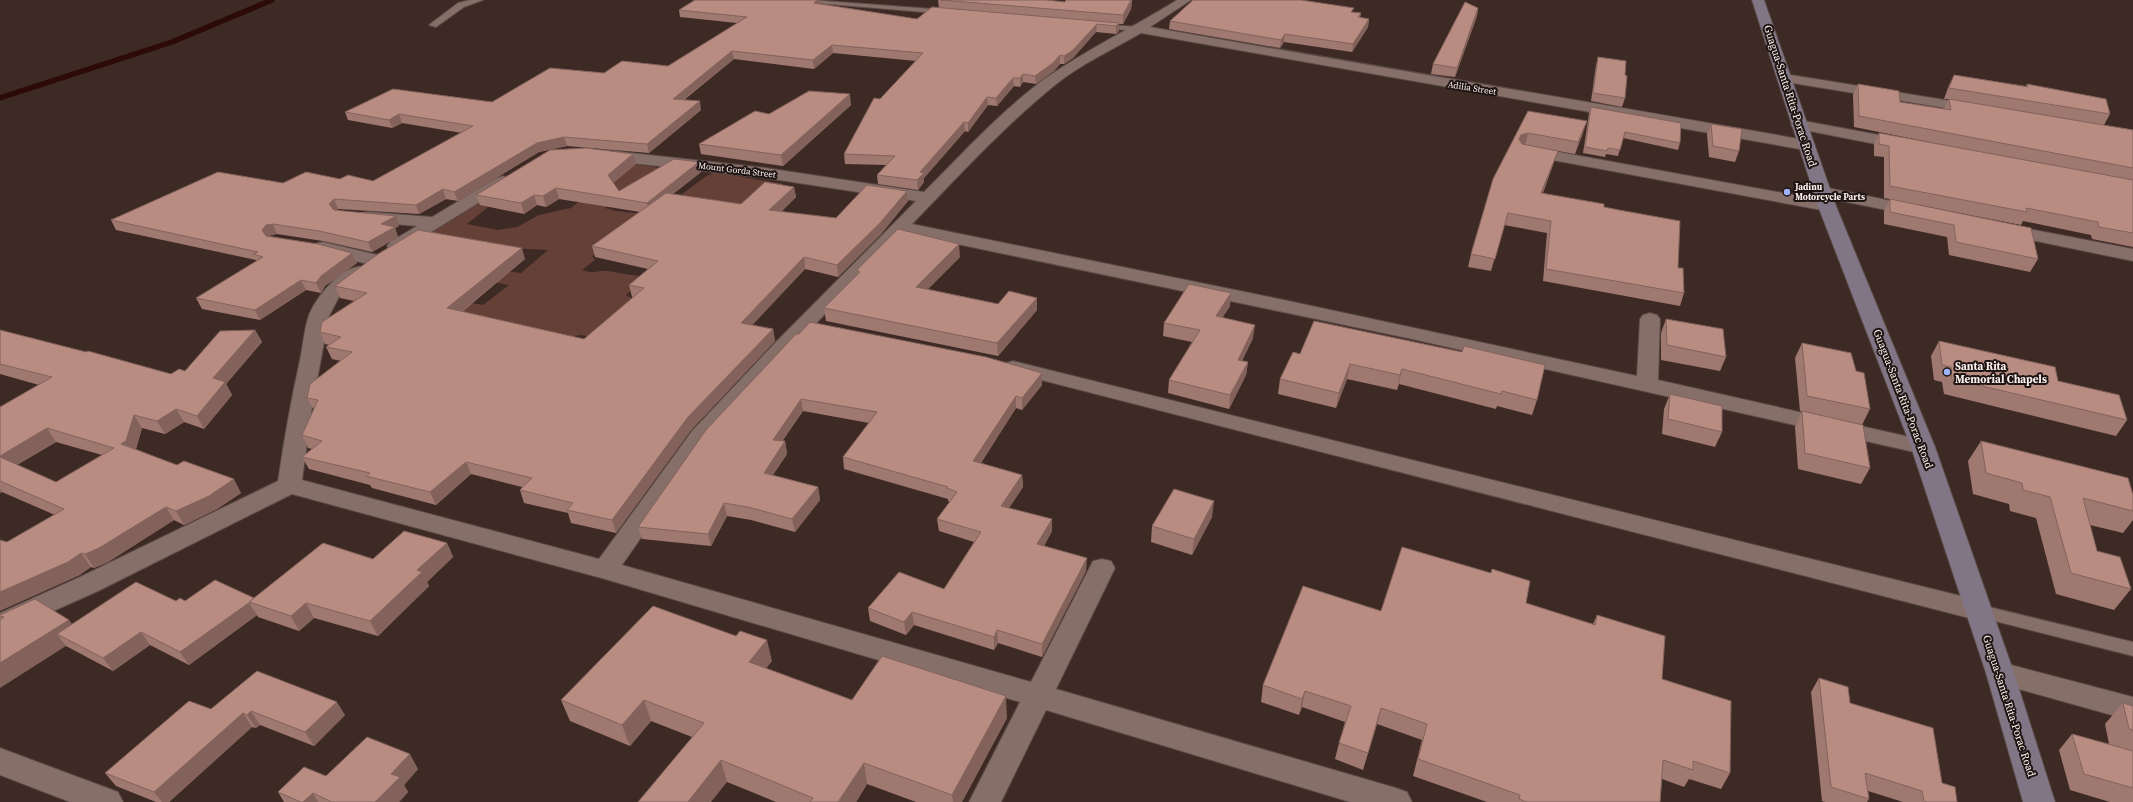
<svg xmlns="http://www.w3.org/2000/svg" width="2133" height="802" font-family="'Source Serif 4',serif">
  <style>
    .green { fill: #654037 }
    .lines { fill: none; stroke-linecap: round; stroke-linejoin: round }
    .stream { stroke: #2c0a05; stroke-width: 5.5 }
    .service-casing { stroke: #594844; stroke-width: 2 }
    .minor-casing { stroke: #594844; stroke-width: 2 }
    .secondary-casing { stroke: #594844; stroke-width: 2 }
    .service { fill: #866e69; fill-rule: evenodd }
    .minor { fill: #866e69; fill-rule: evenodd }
    .secondary { fill: #817685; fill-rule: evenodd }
    .wall { fill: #9f7870; fill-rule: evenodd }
    .shaded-wall { fill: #82625b }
    .building { fill: #b98c82; stroke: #82625b }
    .poi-dot { fill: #9fb3fd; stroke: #1e1513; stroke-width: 1.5 }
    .labels { text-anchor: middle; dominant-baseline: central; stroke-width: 4; stroke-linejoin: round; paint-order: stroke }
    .far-street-label { font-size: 9px; fill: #fff1ee; stroke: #1e1513 }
    .far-poi-label { font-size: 9px; font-weight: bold; fill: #fff1ee; stroke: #1e1513; text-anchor: start }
    .street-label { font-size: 11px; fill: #fff1ee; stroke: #1e1513 }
    .poi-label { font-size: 11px; font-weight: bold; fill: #fff1ee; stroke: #1e1513; text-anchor: start }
  </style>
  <rect width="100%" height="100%" fill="#3e2a25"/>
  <path class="green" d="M558,155L649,166L668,170L648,178L605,208L616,211L654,215L705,177L715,172L783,184L739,209L592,256L595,260L582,270C596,275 597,270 607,271C621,273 632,276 646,276L626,295L633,299L597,338L581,335L564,338L481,324L418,294L483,305L509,285L481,280L494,270L521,273L548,250L509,248L383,259L490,196L487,208L467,224L498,230L517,227L539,215L571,208L588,194Z"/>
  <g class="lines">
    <polyline class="stream" points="0,98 172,42 272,0"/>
    <g class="service-casing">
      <g id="service">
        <polygon points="470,0 483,0 464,7 436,27 429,25 458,3"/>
        <polygon points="812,0 947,10 951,12 947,14 815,3 812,3"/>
        <polygon points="1098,24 1139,27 1143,29 1139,31 1101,28 1097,26"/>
        <polygon points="1977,604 2133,642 2133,656 1971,615 1968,610 1971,605"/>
      </g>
    </g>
    <g class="minor-casing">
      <g id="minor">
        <path d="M1177,0H1191L1150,27C1369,66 1587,101 1805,140L1811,142L1813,145L1811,148L1805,150L1141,33C1112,50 1081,64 1055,85C1003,127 958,177 912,224L1284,300L1637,376L1640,319L1643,315L1650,313L1657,315L1660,319L1658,380L1923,440L1931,442L1935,447L1931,452L1923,454L1412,339L904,233L789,351L708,441L622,565L1031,682L1093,561L1102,559L1111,561L1115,568L1056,689L1396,788L1407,792L1412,802H1350L1046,710L1001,802H969L1020,702L605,579L292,494L98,591L0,635V613L80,577L278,481C284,440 291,400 300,360C303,346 304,329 309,315C316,297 344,262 366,267L368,271L340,295L329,316L312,407L302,480L599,559L692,431L775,343L916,201L766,178L604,160L598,158L596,155L598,152L604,150L766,168L924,192C962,154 1003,109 1046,78C1087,49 1134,27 1177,0Z"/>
        <polygon points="1785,74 1976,105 1981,106 1983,109 1981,112 1976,113 1780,81 1778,78"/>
        <polygon points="1799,120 1906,140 1912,142 1914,145 1912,148 1906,150 1794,128 1791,125 1794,122"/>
        <polygon points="1526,146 1827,201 1833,202 1836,206 1833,210 1827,211 1520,154 1518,151 1520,148"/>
        <polygon points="503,176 509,178 511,181 509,184 402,250 396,251 390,250 387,246 390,242 417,226 368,222 362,221 359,217 362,213 368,212 432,217 497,178"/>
        <polygon points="1823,187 1916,206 1922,207 1925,211 1922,215 1916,216 1817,196 1815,192 1817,188"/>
        <polygon points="2003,224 2133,249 2133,261 1997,233 1994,229 1997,225"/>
        <polygon points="323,242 382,256 384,260 382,264 375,266 317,251 314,247 317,243"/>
        <polygon points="1013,361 1977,600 1987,603 1991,610 1987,617 1977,620 1006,371 1002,367 1006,363"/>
        <polygon points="2000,662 2133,697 2133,721 1990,681 1986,673 1990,665"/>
        <polygon points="0,748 118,792 123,802 70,802 0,775"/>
      </g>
    </g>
    <g class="secondary-casing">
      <polygon id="secondary" points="1752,0 1764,0 1836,206 1935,447 2014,673 2055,802 2023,802 1986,673 1911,447 1818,206"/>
    </g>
    <use href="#service" class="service"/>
    <use href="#minor" class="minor"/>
    <use href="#secondary" class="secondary"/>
  </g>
  <g class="wall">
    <polygon points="695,0 821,0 821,4 917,19 939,8 938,0 1065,2 1132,0 1131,9 1123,24 1119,24 1119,31 1116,34 1096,32 1073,58 1064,64 1060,64 1054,71 1036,84 1023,82 1020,87 1014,86 997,106 988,105 968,132 965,131 924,178 924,182 918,190 878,184 877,175 886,165 845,164 844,154 880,99 916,61 833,53 814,69 734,59 684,100 701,110 649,153 567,146 539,152 458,201 446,199 419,214 338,209 337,210 399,226 395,228 398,237 372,252 323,241 277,234 271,235 270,236 352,253 357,263 325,286 321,293 306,290 260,320 202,309 196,298 256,261 256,260 116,230 111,220 283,183 340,179 373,181 462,133 402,123 392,128 348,120 345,112 492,102 604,73 668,66 737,23 680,17 679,10"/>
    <polygon points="1478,8 1477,16 1455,77 1431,74 1433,64"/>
    <polygon points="1353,12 1361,13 1360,18 1369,19 1368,27 1352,52 1284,42 1280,48 1169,29 1170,21"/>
    <polygon points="1598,57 1625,98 1622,107 1591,101 1596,65"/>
    <polygon points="1954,75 2026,86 2027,84 2110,114 2104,125 2133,130 2133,247 2092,239 2091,235 2023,221 2021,225 1884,198 1884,157 1874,156 1874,145 1879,133 1954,147 1854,127 1853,95 1858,84 1900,102 1944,109 1949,99 1944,99 1949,85"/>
    <polygon points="851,105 783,166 701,154 699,144 769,114"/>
    <polygon points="1591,107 1680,143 1678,150 1623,138 1618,156 1606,154 1605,157 1583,153 1589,113"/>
    <polygon points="1528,111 1583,133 1575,154 1525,145 1554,162 1543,193 1604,207 1678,268 1684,293 1680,306 1543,281 1547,233 1504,225 1491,271 1468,267 1471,254"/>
    <polygon points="1711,124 1739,151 1735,162 1709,157 1707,134"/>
    <polygon points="633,154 636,164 613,183 619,191 701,172 673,194 741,204 794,187 796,197 781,212 836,218 907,191 908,201 881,234 838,277 805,269 752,325 773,329 775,341 691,430 616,533 571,523 568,513 524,503 520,490 522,487 471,474 436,505 372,488 370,485 309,469 302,457 312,449 308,448 302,435 314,410 307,398 341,361 332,359 326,347 329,345 325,344 320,332 354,301 340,298 335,286 525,259 462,312 584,339 634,297 632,297 629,285 648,269 595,257 592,246 640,212 559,199 546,207 537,205 524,214 480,205 476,195"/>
    <polygon points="1890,199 2031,228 2038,259 2030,272 1949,255 1947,237 1884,224 1884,211"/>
    <polygon points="960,257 928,289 998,304 1037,298 1037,310 998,356 826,321 824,308 858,274 857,271"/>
    <polygon points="1230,306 1222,318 1253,338 1242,361 1248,362 1246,375 1229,409 1168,393 1169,380 1192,342 1163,336 1164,323"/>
    <polygon points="1666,319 1726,357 1720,371 1661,360 1661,333"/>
    <polygon points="1314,321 1537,400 1532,415 1497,406 1496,409 1399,384 1397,390 1347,379 1336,408 1278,394 1280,379 1300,354"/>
    <path d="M0,330L171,374L185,371L255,330L262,342L226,384L232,395L204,429L184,422L165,434L142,428L136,449L241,493L217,509L184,525L174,520L108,562L94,568L91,567L78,576L7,542L55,515L2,492L0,493V407L39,385L0,374ZM56,442L102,455L56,482L17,465Z"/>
    <polygon points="796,334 1042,385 1022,410 1016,408 981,463 1022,475 1023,487 1009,508 1052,519 1052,531 1044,546 1086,571 1042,657 998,643 994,650 914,625 906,635 870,621 868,608 944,589 974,542 939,531 937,519 950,502 948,501 948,499 844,469 843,457 869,423 803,411 782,441 785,441 787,454 773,475 818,487 820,500 795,532 751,520 727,516 711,546 642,539 638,527"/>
    <polygon points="1939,341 2058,381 2127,420 2116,436 1944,394 1942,382 1934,380 1931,356"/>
    <polygon points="1802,343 1856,371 1870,409 1862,425 1800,411 1795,358"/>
    <polygon points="1670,394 1722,432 1715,447 1662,434 1664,409"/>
    <polygon points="1802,411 1870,468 1861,484 1798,469 1795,427"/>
    <polygon points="1981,441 2133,495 2133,520 2123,533 2090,525 2097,551 2131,589 2114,610 2056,594 2036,518 2010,511 2009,504 1973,494 1968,461"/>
    <polygon points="1212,517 1192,555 1151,542 1152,526"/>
    <polygon points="447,543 453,557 427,582 429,586 378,636 314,618 299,631 258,617 257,615 189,665 150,645 113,671 66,646 1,619 0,617 0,615 72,624 176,601 254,598 373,559"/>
    <polygon points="1526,603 1593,624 1597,615 1662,679 1730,773 1721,789 1689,779 1684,787 1662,779 1660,802 1487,802 1413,776 1422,740 1377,724 1363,770 1335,759 1339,743 1345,722 1302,707 1299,715 1261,702 1263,685 1381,611"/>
    <polygon points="772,661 766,668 852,700 1007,718 962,802 916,802 867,784 856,802 776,802 727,782 692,737 651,721 630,746 570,721 561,700"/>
    <polygon points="1819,678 1850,703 1942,783 1957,802 1903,802 1868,791 1869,799 1867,802 1825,802 1822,801 1811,692"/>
    <polygon points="2123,703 2133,706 2133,802 2110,802 2070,790 2059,750 2072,734 2109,744 2105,724"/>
    <polygon points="211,709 345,715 314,746 260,725 256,728 252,727 169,802 156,802 116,786 105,773"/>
    <polygon points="418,769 404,785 408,792 399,802 284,802 278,792 326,776"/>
  </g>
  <g class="shaded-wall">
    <polygon points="817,0 821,0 821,5 814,3"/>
    <polygon points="1132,0 1131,9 1123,24 1123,15"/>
    <polygon points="1478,8 1477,16 1455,77 1457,68"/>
    <polygon points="1369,19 1368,27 1352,52 1353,44"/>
    <polygon points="1119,23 1119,31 1116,34 1116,26"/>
    <polygon points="1097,24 1096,32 1073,58 1064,64 1064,56"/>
    <polygon points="1285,34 1284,42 1280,48 1281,40"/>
    <polygon points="832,45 833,53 814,69 813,60"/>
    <polygon points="732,51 734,59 674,107 673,99"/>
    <polygon points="1060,55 1060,64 1054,71 1036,84 1035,76"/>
    <polygon points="1023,74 1023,82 1020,87 1020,78"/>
    <polygon points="1013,78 1014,86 997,106 996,98"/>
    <polygon points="850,94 851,105 783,166 781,155"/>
    <polygon points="987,97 988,105 968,132 968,123"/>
    <polygon points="700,101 701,110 649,153 647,144"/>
    <polygon points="399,114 402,123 392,128 389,120"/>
    <polygon points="1587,121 1583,133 1575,154 1578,142"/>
    <polygon points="964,122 965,131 924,178 924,182 918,190 917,180 920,172"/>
    <polygon points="1528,133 1525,145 1519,147 1519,139 1521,135"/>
    <polygon points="564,137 567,146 539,152 458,201 454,192 537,143"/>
    <polygon points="1558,151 1554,162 1538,205 1541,193"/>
    <polygon points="633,154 636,164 610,185 608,175"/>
    <polygon points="699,162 701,172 649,213 647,203"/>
    <polygon points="794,187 796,197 771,221 769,210"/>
    <polygon points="556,188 559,199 546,207 543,196"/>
    <polygon points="443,189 446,199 419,214 416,205"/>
    <polygon points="907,191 908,201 881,234 838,277 837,265"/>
    <polygon points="534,195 537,205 524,214 521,203"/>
    <polygon points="334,199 338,209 334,214 329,204"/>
    <polygon points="396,216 399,226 395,228 398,237 372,252 368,242 381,224"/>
    <polygon points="273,224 277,234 271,235 266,240 262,230 266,225"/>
    <polygon points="959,244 960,257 918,299 916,287"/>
    <polygon points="522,248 525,259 451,320 447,308"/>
    <polygon points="352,253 357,263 325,286 321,293 316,283 321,276"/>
    <polygon points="804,257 805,269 743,335 741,323"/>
    <polygon points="301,280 306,290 260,320 255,310"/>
    <polygon points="1231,293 1230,306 1215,329 1216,316"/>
    <polygon points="1037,298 1037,310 998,356 997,343"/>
    <polygon points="1255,325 1253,338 1236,373 1238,360"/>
    <polygon points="773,329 775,341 691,430 616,533 612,520 688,417"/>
    <polygon points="255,330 262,342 226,384 232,395 204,429 197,416 213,378"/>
    <polygon points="1248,362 1246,375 1229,409 1230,395"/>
    <polygon points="1350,364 1347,379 1336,408 1339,393"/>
    <polygon points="1402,369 1399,384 1397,390 1400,375"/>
    <polygon points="1042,373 1042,385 1022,410 1022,398"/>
    <polygon points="1016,396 1016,408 974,473 973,461"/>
    <polygon points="801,399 803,411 775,452 773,440"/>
    <polygon points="176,409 184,422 165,434 157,421"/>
    <polygon points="134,415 142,428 134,454 121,444"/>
    <polygon points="47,428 56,442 8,470 0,459 0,456"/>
    <polygon points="785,441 787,454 766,485 764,473"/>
    <polygon points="466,462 471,474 436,505 430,492"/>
    <polygon points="1022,475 1023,487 1002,518 1001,506"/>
    <polygon points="234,479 241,493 217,509 184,525 176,511"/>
    <polygon points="818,487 820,500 795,532 792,519"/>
    <polygon points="0,488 2,492 0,493"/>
    <polygon points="1214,501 1212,517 1192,555 1194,539"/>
    <polygon points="724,503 727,516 711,546 708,534"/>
    <polygon points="166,507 174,520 108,562 94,568 85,554"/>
    <polygon points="1052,519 1052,531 1038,557 1037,544"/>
    <polygon points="447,543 453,557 427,582 429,586 378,636 370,621 417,570"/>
    <polygon points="81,553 91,567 78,576 0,611 0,592"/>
    <polygon points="1087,558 1086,571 1042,657 1042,644"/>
    <polygon points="249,603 257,615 189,665 180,652"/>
    <polygon points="306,603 314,618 299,631 291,616"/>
    <polygon points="912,612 914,625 906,635 904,622"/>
    <polygon points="69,620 81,636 57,634 66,646 0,688 0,663"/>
    <polygon points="997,630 998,643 994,650 994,637"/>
    <polygon points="141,632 150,645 113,671 103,658"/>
    <polygon points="767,640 772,661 754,683 749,662"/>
    <polygon points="1305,691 1302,707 1299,715 1302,699"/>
    <polygon points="1006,696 1007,718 962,802 953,802 952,795"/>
    <polygon points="644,700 651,721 630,746 622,725"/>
    <polygon points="337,702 345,715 314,746 305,732"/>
    <polygon points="1381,708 1377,724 1363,770 1368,753"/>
    <polygon points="251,711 260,725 256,728 247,715"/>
    <polygon points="243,713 252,727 169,802 162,802 154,792"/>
    <polygon points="410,754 418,769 404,785 408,792 399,802 375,802 391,774"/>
    <polygon points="721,760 727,782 711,802 688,802"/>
    <polygon points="864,763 867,784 856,802 838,802"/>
    <polygon points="313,793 318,802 303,802"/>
  </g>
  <g class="building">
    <polygon points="695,0 817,0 814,3 917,19 932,7 1119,23 1116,26 1097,24 1073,50 1064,56 1060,55 1053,63 1035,76 1023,74 1020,78 1013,78 996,98 987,97 968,123 964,122 920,172 924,173 917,180 877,175 895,156 844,154 874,98 880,99 923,53 832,45 813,60 732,51 673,99 700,101 647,144 564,137 537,143 454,192 443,189 416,205 334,199 329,204 334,210 396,216 381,224 395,227 368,242 319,231 273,224 266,225 262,230 266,236 318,244 352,253 321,276 316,283 301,280 255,310 196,298 263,257 253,254 258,252 111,220 218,172 283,183 306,172 340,179 348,175 373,181 473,126 399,114 389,120 345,112 393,89 492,102 550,68 604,73 622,61 668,66 747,17 679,10"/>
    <polygon points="941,0 1047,0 1065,2 1066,0 1131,0 1123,15"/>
    <polygon points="1193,0 1301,0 1354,8 1351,12 1361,13 1358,17 1369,19 1353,44 1285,34 1281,40 1170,21"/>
    <polygon points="1465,2 1478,8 1457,68 1433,64"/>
    <polygon points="1598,57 1626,61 1625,75 1627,76 1625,98 1593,93"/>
    <polygon points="1954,75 2028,87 2027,84 2106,99 2110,114 1949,88"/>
    <polygon points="1858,84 1899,91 1900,102 1951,110 1949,99 2133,130 2133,168 1859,116"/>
    <polygon points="809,91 850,94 781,155 699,144 755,111 769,114"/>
    <polygon points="1591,107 1681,123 1680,143 1625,132 1620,150 1608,148 1607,151 1585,147"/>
    <polygon points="1528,111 1587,121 1578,142 1528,133 1521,135 1519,139 1522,144 1558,151 1541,193 1604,204 1604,207 1619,210 1680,221 1678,268 1683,268 1684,293 1546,269 1551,221 1508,213 1495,259 1471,254 1493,179"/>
    <polygon points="1711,124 1742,129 1739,151 1713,146"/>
    <polygon points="1879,133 2133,180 2133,233 2099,227 2098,222 2026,208 2027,212 1890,186 1889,146 1879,144"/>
    <polygon points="586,148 633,154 608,175 619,191 674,159 699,162 647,203 556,188 543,196 534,195 521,203 476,195 550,150"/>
    <polygon points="765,182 794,187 769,210 836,218 867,185 907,191 880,223 837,265 804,257 741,323 773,329 688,417 612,520 567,510 573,503 520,490 532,478 466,462 430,492 366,476 370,473 302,457 322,441 302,435 318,400 307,398 310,384 352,352 326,347 341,337 320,332 322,322 367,293 335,286 378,254 418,230 522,248 447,308 584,339 644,288 629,285 658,261 592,246 666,193 741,204"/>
    <polygon points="1890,199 2031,228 2038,259 1956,242 1954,225 1890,212"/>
    <polygon points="898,229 959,244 916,287 998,304 1009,291 1037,298 997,343 824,308 860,272 857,271 858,269"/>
    <polygon points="1189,284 1231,293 1216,316 1255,325 1238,360 1248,362 1230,395 1169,380 1200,330 1164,323"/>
    <polygon points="1666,319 1723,329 1726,357 1667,345"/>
    <polygon points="1314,321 1462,352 1464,346 1545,365 1537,400 1502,391 1501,394 1402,369 1400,375 1350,364 1339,393 1280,379 1293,352 1300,354"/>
    <polygon points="810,322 986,357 1042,373 1022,398 1016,396 973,461 1022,475 1001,506 1052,519 1037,544 1087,558 1042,644 997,630 994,637 912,612 904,622 868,608 899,572 944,589 981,532 937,519 957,492 947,488 948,487 843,457 877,412 801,399 773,440 785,441 764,473 818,487 792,519 748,507 724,503 708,534 638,527 706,430 796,334 799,334"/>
    <polygon points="0,330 86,352 88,351 171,374 179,369 185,371 220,331 255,330 213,378 225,382 197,416 176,409 157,421 134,415 126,441 121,444 177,465 184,461 234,479 209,496 176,511 166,507 99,548 85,554 81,553 68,562 0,592 0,540 7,542 64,509 0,481 0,457 56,482 114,448 47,428 0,456 0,407 52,377 0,364"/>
    <polygon points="1939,341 2055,367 2058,381 2119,395 2127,420 1952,379 1951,367 1942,365"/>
    <polygon points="1802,343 1851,353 1856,371 1864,373 1870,409 1807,396"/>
    <polygon points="1670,394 1722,406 1722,432 1668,419"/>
    <polygon points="1802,411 1863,425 1870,468 1805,453"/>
    <polygon points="1981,441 2128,478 2133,495 2133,511 2083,498 2097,551 2120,557 2131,589 2071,573 2050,497 2023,490 2022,483 1986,473"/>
    <polygon points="1174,489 1214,501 1194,539 1152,526"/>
    <polygon points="404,531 447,543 417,570 422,572 370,621 306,603 291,616 249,602 323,543 373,559"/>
    <polygon points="1402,547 1491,573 1492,569 1530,581 1526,603 1595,625 1597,615 1665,636 1662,679 1731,701 1730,773 1693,761 1693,770 1663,760 1660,802 1527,802 1519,799 1520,795 1418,759 1427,724 1381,708 1368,753 1339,743 1351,706 1305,691 1302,699 1263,685 1303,586 1381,611"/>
    <polygon points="215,580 254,598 249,602 250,602 180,652 141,632 103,658 57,634 136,582 176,601 180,598 185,601"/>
    <polygon points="35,599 69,620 0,663 0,620 4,617 0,616 0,615"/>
    <polygon points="653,606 736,636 740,631 767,640 749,662 852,700 882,656 1006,696 952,795 864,763 838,802 810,802 813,798 721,760 688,802 638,802 704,723 644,700 622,725 561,700"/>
    <polygon points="257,671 337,702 305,732 251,711 247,715 243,713 154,792 105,773 189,701 211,709"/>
    <polygon points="1819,678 1848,687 1850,703 1933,728 1942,783 1955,787 1957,802 1927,802 1924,801 1922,791 1865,773 1869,799 1831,787"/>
    <polygon points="2123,703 2133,706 2133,730 2129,729"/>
    <polygon points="2072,734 2133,751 2133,788 2084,774"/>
    <polygon points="367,737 410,754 391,774 400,777 375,802 332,802 313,793 303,802 301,802 278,792 304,767 326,776"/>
  </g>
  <g class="poi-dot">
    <circle cx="1787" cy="192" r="4"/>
    <circle cx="1947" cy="372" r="4"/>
  </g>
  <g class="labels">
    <g class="far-street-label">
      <text transform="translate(1472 88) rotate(9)">Adilia Street</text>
      <text transform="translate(737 170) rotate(7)">Mount Gorda Street</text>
    </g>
    <g class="far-poi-label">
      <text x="1795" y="187">Jadinu<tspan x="1795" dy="10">Motorcycle Parts</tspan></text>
    </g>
    <g class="street-label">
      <text transform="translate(1790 96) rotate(72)">Guagua-Santa Rita-Porac Road</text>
      <text transform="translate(1903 399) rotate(69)">Guagua-Santa Rita-Porac Road</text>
      <text transform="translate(2009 706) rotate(72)">Guagua-Santa Rita-Porac Road</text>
    </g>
    <g class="poi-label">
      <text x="1955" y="366">Santa Rita<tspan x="1955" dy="13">Memorial Chapels</tspan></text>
    </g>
  </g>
</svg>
